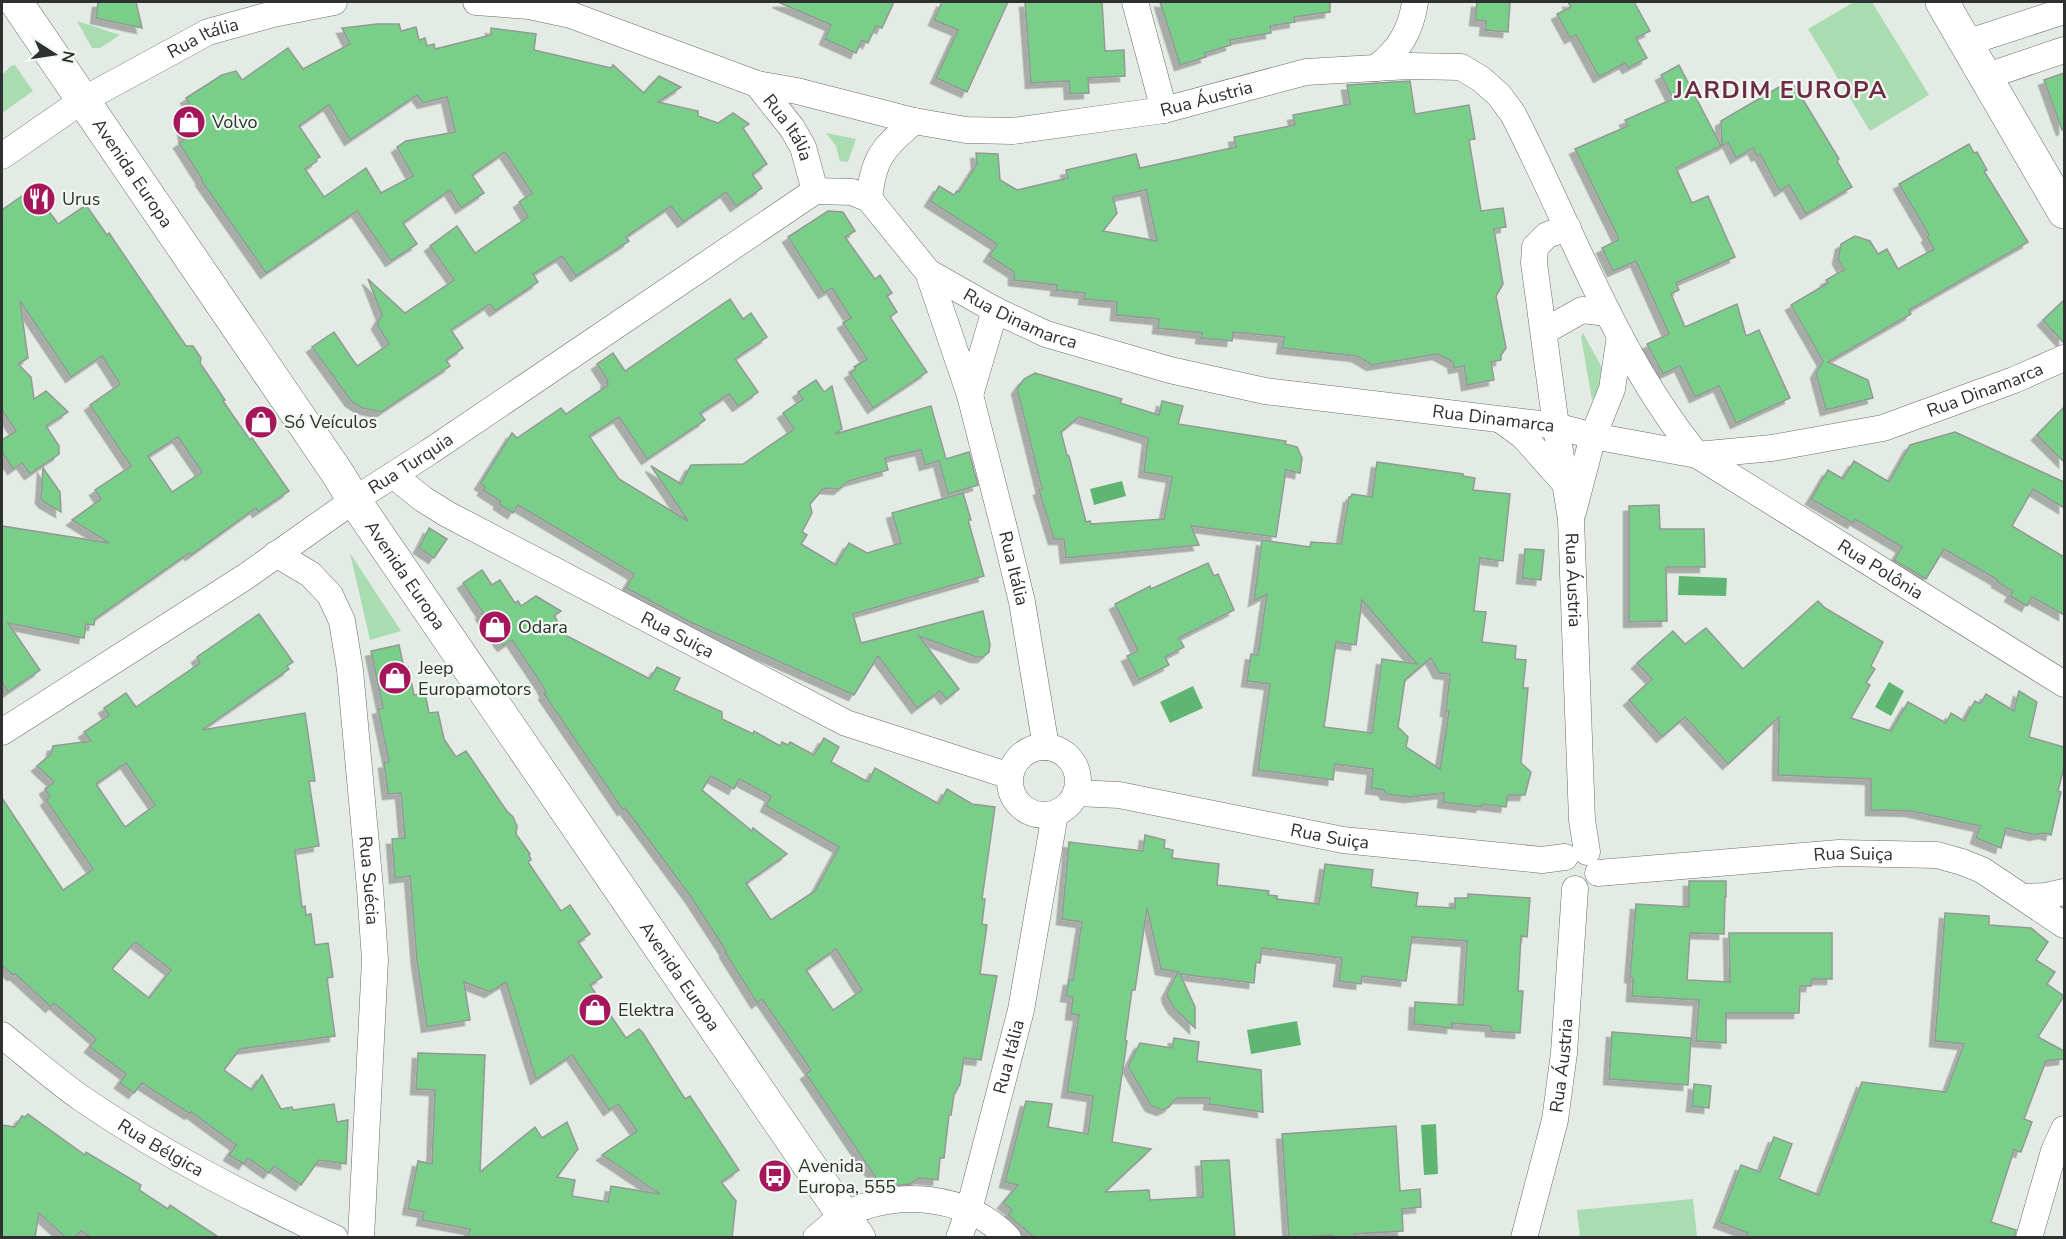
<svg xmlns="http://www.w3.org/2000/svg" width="2066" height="1239" font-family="'Nunito Sans',sans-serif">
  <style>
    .green { fill: #a9dcb1 }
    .water { fill: #5fb572 }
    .building { fill: #79cf8a; stroke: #939994; stroke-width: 1.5; fill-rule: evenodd; filter: url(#shadow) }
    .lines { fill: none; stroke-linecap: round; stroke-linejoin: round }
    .street-casing { stroke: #686e69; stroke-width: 27 }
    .secondary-casing { stroke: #686e69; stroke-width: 34 }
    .street { stroke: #fff; stroke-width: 26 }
    .secondary { stroke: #fff; stroke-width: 33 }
    .labels { text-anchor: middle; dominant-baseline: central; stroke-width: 4.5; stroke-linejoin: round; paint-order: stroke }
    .street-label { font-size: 18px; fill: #2e312f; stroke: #f1f8f2 }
    .poi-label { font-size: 18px; fill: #2e312f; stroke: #f1f8f2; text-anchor: start }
    .district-label { font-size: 24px; font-weight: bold; letter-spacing: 1.5px; fill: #6f2b45; stroke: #f1f8f2 }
  </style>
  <defs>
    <filter id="shadow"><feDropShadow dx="-5.5" dy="5.5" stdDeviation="0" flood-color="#0004"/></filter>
  </defs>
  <rect width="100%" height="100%" fill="#e4ebe5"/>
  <g class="green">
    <polygon points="1854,2 1872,2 1929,95 1870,131 1808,29"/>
    <polygon points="77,21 120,35 100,48 92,48"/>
    <polygon points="15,65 33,91 2,113 2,75 11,66"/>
    <polygon points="826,133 856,139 848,162 840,161 836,146"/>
    <polygon points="1583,333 1607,377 1592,400 1581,337"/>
    <polygon points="350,553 401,631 370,640"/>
    <polygon points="1693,1199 1697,1237 1580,1237 1577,1210"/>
  </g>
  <g class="water">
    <polygon points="1122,481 1126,496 1094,505 1090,489"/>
    <polygon points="1679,576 1727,578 1726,596 1678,595"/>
    <polygon points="1889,682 1904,691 1891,716 1875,707"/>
    <polygon points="1193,686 1203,708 1170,723 1160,702"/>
    <polygon points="1297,1021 1301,1045 1251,1054 1247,1030"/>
    <polygon points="1436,1124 1438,1174 1424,1175 1421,1125"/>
  </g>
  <g class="building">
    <polygon points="98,2 136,2 142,28 96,18"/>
    <polygon points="778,2 894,2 882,28 876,26 868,43 862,40 856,53 825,39 831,25"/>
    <polygon points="942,2 1008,2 967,92 936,78 958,30 934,20"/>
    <polygon points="1025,2 1102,2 1105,51 1124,50 1125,76 1088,78 1089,93 1070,94 1069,81 1031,83"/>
    <polygon points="1160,2 1330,2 1330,12 1294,17 1295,22 1270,26 1271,33 1230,40 1231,45 1205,53 1206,57 1180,65"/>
    <polygon points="1477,2 1510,2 1508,32 1485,30 1486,21 1475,20"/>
    <polygon points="1568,2 1634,2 1650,31 1636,38 1647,58 1628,68 1625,63 1599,77 1576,35 1570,38 1557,14 1571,7"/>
    <path d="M377,24H399L401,31L416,27L419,40L425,38L427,46L434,44L435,49L491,35V28L536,34L534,50L611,68L613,65L644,93L659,76L681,87L658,102L698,111V116L718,123L733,113L749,124L743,128L767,164L752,174L762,188L736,206L726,192L683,222L671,206L626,237L629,241L576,276L562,256L533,274L538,282L495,311L490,304L451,330L463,348L446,360L450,366L381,412L362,408L351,401L312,347L334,332L357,366L389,344L377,324L382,315L368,279L405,313L454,280L430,246L457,226L475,253L528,217L519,202L532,193L505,152L472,175L484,193L461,208L450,190L403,223L417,244L391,261L357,211L266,273L201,180L202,179L179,143L185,139L182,124L189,103L186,98L222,75L236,71L242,80L288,48L303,69L350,44L342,28ZM417,95L423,103L447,97L455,132L406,141L397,147L413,176L381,193L366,168L324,197L305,169L317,161L316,159L320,157L299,126L329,105L350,140Z"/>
    <polygon points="1679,65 1721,146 1676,168 1692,203 1708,196 1735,257 1676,283 1679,290 1671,294 1685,327 1737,304 1746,336 1759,330 1790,398 1736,423 1719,386 1695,397 1680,366 1663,374 1647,344 1669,334 1636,261 1613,271 1602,248 1618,240 1618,237 1575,149 1628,126 1625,120 1673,99 1661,75"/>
    <polygon points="2064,73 2064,129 2062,130 2044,80"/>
    <polygon points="1791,80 1839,159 1837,161 1852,187 1806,214 1789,185 1780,191 1760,154 1757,156 1753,148 1736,158 1728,142 1722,146 1721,121"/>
    <path d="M1410,81L1415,114L1469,105L1475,139L1469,140L1481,211L1503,208L1506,227L1494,229L1503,284L1496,296L1506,348L1501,355V360L1491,362L1494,380L1467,385L1464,366L1454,368L1453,362L1438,354L1372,365L1357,356L1282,348L1284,337L1233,332L1232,341L1201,338L1202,333L1158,328L1159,319L1116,315L1117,302L1084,299L1085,293L1056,290L1057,285L1014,280V272L989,256L997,244L930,201L939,186L954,195L957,191L959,192L977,164L976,153L998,154L1000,180L1017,190L1068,178L1066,170L1136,154L1140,168L1236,147L1234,137L1295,125L1293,115L1350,104L1347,85ZM1146,190L1157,241L1103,231L1117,213L1113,197Z"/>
    <polygon points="1969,144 1974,153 1977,152 1987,170 1984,171 2028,242 1909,310 1911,314 1828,362 1868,380 1873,398 1826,410 1816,373 1823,361 1791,305 1828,283 1826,280 1844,270 1838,259 1841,244 1855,236 1870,241 1878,254 1887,249 1898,269 1934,249 1927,237 1929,235 1899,184"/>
    <path d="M29,191L37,194L58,224L86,205L107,235L109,233L186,346H193L201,358L200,363L225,400L223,401L250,440L252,438L289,491L258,512L256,508L191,555L189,553L95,619L94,625L86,624L84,638L8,623L40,670L8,692L2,682V526L109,543L72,520L101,499L95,490L131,466L90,405L120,384L102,356L71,377L20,301L28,358L18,364L31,377L34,399L46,391L68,412L46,426L59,446V454L30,474L22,463L13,469L2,452V440L16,431L2,410V210ZM178,437L202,472L172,492L148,456Z"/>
    <polygon points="828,211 843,212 855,231 845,237 875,279 880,275 892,293 887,296 897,312 890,317 927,372 873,408 850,373 856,369 854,367 867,359 843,323 851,318 832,288 824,293 788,237"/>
    <polygon points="730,299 743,319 751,313 767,337 735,359 758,392 738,406 729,394 700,413 705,420 647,459 619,417 589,436 619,479 688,521 651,466 681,484 691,465 743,464 794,429 783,413 803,399 798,392 816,380 824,392 832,386 842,429 835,434 931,406 946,459 969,452 978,485 948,494 939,461 925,465 921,450 885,458 888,470 849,481 839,489 824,488 810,504 812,513 802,532 807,535 801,544 836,565 849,543 867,553 901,543 892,513 963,493 971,520 968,520 984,576 853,614 861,643 983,611 990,644 989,652 983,657 976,657 919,636 959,689 946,699 940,691 917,708 878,656 854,695 690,622 626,588 634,574 518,505 513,513 499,504 500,501 483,490 485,487 480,484 512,433 517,438 561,408 566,414 608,385 606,382 608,381 597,364 613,353 625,371"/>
    <polygon points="2064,300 2064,343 2043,320"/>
    <path d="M1035,373L1122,399L1120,403L1159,415L1162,401L1183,406L1178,424L1286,441L1285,444L1297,447L1302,458L1300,473L1286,470L1276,537L1191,526L1199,545L1066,558L1064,539H1054L1039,490L1042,489L1017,389L1024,379ZM1079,417L1148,438L1144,472L1172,477L1164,519L1091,524L1090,521L1086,522L1069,456L1067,455L1061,432Z"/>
    <polygon points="2064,407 2064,462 2037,435"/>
    <polygon points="1955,432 2064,482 2064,508 2033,489 2012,526 2064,557 2064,615 2032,597 2027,606 2010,596 2013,591 1997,582 1998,580 1944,549 1926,579 1894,560 1902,547 1855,519 1853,523 1811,499 1828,470 1843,479 1854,461 1889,482 1910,445"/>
    <path d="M1377,462L1463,474V476L1475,478L1473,490L1510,494L1503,561L1480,558L1474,611L1486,612L1482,642L1516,646L1515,659L1526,660L1523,688H1528L1521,763L1531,772L1525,795H1508L1506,807L1482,804L1481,807L1443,802L1444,793L1410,797L1386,794L1384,790L1371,788L1373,769L1335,764L1333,780L1258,770L1270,684L1247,681L1251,654L1258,655L1267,594L1254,601L1262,540L1310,547L1311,542L1341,544L1349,497H1351L1352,494L1372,497ZM1362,600L1417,664L1382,659L1372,733L1324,727L1336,642L1356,645ZM1431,658L1439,673L1450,674L1446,711H1449L1440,769L1406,747L1408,737L1398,727L1405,680Z"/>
    <polygon points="43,468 60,492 61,512 44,502 41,498"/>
    <polygon points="1659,505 1660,529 1704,529 1705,567 1666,567 1667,621 1629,622 1629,506"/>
    <polygon points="429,528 447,539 434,558 419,548"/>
    <polygon points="1525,549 1544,550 1541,580 1522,578"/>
    <polygon points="1208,563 1214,576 1218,574 1234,610 1179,638 1184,647 1165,657 1169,665 1139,680 1127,656 1138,651 1115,604 1150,586 1151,589"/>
    <path d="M482,570L492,585L500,580L515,603L518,601L521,606L536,596L561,611L554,616L567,636L650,679L657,667L680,678L674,690L722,712V719L753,734L754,731L780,746L782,742L788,745L790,742L814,755L824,738L839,747L831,762L868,782L875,768L939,804L947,789L972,804L995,807L982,899H985L982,924L987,925L980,974L997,976L981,1060L964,1058L960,1084L954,1095L951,1115H949L944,1158H940L938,1180L919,1178L910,1184L882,1187L806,1074L811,1070L762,999L757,1003L725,952L726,951L691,897L625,808L623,810L544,694L546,693L542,685L512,640L503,646L481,614L483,613L463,583ZM711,776L734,789L739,779L771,796L766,806L839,847L815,891L771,920L746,883L787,854L753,828L752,831L702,790ZM836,949L862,990L833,1010L806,970Z"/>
    <polygon points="1818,601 1825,608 1883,642 1871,666 1875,669 1866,683 1870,685 1851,718 1891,731 1908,702 1946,723 1951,713 1964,721 1975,701 1980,704 1986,694 2014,711 2019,691 2037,702 2029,737 2064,747 2064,767 2058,791 2061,792 2051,835 2044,833 2035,835 2006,828 2001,848 1976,838 1980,826 1911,811 1871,810 1871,779 1778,775 1779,717 1728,764 1685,717 1662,737 1629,700 1652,679 1637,663 1673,631 1685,644 1706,628 1743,669"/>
    <path d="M259,614L293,662L287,666L289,669L202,730L305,713L315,781H309L319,846L295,850L302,907L305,906L306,915L311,914L315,945L328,943L333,977L327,978L335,1036L240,1049L224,1070L252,1090L262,1075L281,1109L292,1107L293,1110L334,1104L337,1122L348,1120L346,1164L319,1160L301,1185L274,1166L269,1173L248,1158L244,1164L229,1155L236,1145L191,1112L190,1114L142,1083L134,1093L120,1083L126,1074L90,1047L96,1039L54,1003L51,1007L15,974L13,975L2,966V798L63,890L93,869L46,800L50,797L45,789L54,782L37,766L51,754L53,746L91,741L84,732L109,715L104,708L126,693L136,707L200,663L197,657ZM126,763L155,805L125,827L96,784ZM135,942L171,970L149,998L112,969Z"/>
    <polygon points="399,645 404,668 408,667 414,695 425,693 429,713 438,712 444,739 456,757 466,751 506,810 513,817 517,826 516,834 530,854 529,855 531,860 528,862 561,911 570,905 590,934 578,942 602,977 590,985 626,1038 639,1029 643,1033 685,1099 690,1096 739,1170 721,1182 736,1201 732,1238 468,1238 470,1229 422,1220 424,1212 408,1209 418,1161 432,1164 435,1090 416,1089 418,1053 485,1055 480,1172 535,1127 542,1138 567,1122 578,1149 557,1177 575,1180 572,1196 608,1202 611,1186 660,1194 602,1155 637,1131 618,1104 609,1110 572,1055 536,1079 506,982 490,992 464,982 470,1020 427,1027 417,961 410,876 395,878 392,839 405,838 401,793 388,794 384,763 389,762 378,709 383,708 371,651"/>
    <polygon points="1145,835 1165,840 1164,848 1173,850 1172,858 1219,864 1217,885 1269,891 1268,895 1277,896 1277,899 1319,904 1325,864 1373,870 1371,887 1418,893 1416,906 1455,908 1455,898 1468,898 1468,894 1530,898 1527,937 1521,936 1518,991 1523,991 1520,1033 1491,1031 1491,1026 1452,1023 1452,1028 1414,1024 1415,1002 1463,1005 1467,941 1412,937 1406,981 1362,976 1361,984 1339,981 1342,958 1262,948 1260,963 1256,962 1254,983 1180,974 1195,1007 1195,1028 1174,1008 1168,998 1167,993 1178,972 1161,969 1147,908 1135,990 1132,990 1125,1041 1127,1041 1112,1142 1151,1149 1105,1192 1149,1190 1150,1200 1203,1197 1201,1161 1229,1160 1235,1238 1035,1238 1008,1215 1012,1210 1003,1203 1018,1185 1005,1182 1026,1101 1052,1104 1048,1127 1088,1134 1093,1096 1067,1092 1079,1015 1071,1014 1073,997 1066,996 1069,980 1073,980 1082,922 1062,919 1069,842 1143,851"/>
    <polygon points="1689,881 1726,881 1726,897 1725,897 1724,934 1690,933 1687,980 1730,982 1729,933 1832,933 1832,979 1812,979 1811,986 1800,986 1799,1013 1726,1013 1726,1043 1696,1041 1699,1000 1632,996 1633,978 1630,977 1636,904 1689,907"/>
    <polygon points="1945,913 1989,916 1989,925 2031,928 2048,942 2036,960 2055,972 2047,984 2064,996 2038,1037 2064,1051 2064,1059 2046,1061 2024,1119 2032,1122 2021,1152 2014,1150 1991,1222 2016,1230 2014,1238 1746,1238 1748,1233 1719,1222 1741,1165 1760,1172 1774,1137 1792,1144 1779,1179 1819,1195 1862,1082 1946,1092 1964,1044 1935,1041"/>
    <polygon points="1612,1032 1691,1038 1688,1085 1609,1079"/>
    <polygon points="1174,1038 1199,1042 1197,1061 1261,1070 1263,1112 1209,1104 1210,1098 1177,1098 1169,1107 1162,1110 1151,1106 1128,1066 1140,1043 1172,1048"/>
    <polygon points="1694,1084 1711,1086 1709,1108 1692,1106"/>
    <polygon points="28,1114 85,1155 86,1152 141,1185 139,1190 168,1209 170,1205 220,1238 92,1238 81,1231 74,1238 66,1238 39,1213 35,1238 2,1238 2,1125 15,1127 22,1116 25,1117"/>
    <polygon points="1396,1126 1400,1191 1420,1189 1421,1207 1402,1209 1403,1231 1354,1234 1354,1238 1332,1238 1332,1235 1289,1238 1282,1134"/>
  </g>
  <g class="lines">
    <g class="street-casing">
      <g id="street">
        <path id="s1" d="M476,2L529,6L571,15L757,84L797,91L914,121L966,130L1013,131L1164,110L1306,72L1409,66L1461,67L1481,79L1499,95L1513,114C1572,229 1615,354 1697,455L2064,684"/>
        <polyline points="1135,2 1164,110"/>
        <polyline points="1966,43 2064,11"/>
        <path d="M1376,68C1399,50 1411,31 1415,2"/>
        <polyline points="1987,76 2064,50"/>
        <path id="s2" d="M757,84L792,128L803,147L815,191"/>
        <path id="s3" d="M2,156L83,100L208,32L273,14L334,2"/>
        <path id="s4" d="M815,191L852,192L869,199L928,272L970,395L1005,532L1022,602L1046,747"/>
        <path d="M869,199C874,155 883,149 914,121"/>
        <path id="s5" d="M1568,228L1547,235L1535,247L1534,263L1556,426L1571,519L1582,820L1587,852"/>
        <path id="s6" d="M928,272L995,310L1046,334L1170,370L1265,391L1556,426L1593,436L1697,455L1772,448L1883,428L2014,380L2064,358"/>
        <polyline points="1545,331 1582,310 1608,313"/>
        <polyline points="970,395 995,310"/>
        <polyline points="1501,420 1523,436 1564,482"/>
        <path id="s7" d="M393,475L423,499L447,514L846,723L1010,776"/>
        <polyline points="1573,512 1593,436 1612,389 1620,336"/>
        <path id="s8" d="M276,554L310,574L330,595L342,621L350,670L370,888L375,960L361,1238"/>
        <path id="s9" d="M2,732L245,577L354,500L429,452L815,191"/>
        <circle cx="1044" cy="781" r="34"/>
        <path id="s10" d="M1076,793L1119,795L1343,840L1542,860L1565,857"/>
        <path id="s11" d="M1598,873L1839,853L1937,855L1962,862L1982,870L2064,925"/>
        <polyline points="2024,897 2046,896 2064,892"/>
        <path id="s12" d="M2,1035C28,1056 54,1079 81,1098C161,1153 247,1197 335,1238"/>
        <path d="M816,1238C826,1230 835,1220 845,1215C895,1188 969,1195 1008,1238"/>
        <path id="s13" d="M959,1238L969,1210L1021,1010L1055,814"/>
        <path id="s14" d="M1524,1238L1555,1120L1564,1053L1575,889"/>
        <polyline points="2029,1238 2054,1151 2064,1129"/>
      </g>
    </g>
    <g class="secondary-casing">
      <g id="secondary">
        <path id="s15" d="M16,2L336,471L354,500L859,1238"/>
        <polyline points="1942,2 2064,212"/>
      </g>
    </g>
    <use href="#street" class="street"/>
    <use href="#secondary" class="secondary"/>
  </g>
  <defs>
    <g id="shop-disc" transform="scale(1.725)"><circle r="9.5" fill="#a5175a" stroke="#f1f8f2"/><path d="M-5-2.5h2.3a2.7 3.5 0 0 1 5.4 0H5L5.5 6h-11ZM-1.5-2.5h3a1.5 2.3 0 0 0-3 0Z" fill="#fff"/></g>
    <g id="restaurant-disc" transform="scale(1.725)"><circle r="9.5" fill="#a5175a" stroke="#f1f8f2"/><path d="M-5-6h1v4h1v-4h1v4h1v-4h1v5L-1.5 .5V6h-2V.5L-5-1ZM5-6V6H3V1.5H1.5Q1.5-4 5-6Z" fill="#fff"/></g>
    <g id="bus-disc" transform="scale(1.725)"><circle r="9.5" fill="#a5175a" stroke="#f1f8f2"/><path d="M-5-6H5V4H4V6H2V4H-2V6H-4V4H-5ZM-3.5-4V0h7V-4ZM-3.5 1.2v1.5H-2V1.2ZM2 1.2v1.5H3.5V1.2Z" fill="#fff"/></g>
  </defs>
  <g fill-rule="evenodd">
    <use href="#shop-disc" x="189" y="122"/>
    <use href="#restaurant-disc" x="39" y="199"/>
    <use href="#shop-disc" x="261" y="422"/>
    <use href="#shop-disc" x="495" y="627"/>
    <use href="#shop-disc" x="395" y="678"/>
    <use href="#shop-disc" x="595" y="1010"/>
    <use href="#bus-disc" x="775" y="1176"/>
  </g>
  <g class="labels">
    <g class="street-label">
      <text stroke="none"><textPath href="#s3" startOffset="234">Rua Itália</textPath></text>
      <text stroke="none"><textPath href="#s1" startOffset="752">Rua Áustria</textPath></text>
      <text stroke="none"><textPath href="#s2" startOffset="54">Rua Itália</textPath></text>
      <text stroke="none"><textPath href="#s15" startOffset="207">Avenida Europa</textPath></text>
      <text stroke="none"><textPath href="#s6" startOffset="104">Rua Dinamarca</textPath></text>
      <text stroke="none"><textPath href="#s6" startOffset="1094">Rua Dinamarca</textPath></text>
      <text stroke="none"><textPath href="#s6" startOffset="590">Rua Dinamarca</textPath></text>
      <text stroke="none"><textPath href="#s9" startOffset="489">Rua Turquia</textPath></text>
      <text stroke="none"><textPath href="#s4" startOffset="458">Rua Itália</textPath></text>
      <text stroke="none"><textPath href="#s1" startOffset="1686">Rua Polônia</textPath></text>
      <text stroke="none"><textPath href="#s15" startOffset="693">Avenida Europa</textPath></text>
      <text stroke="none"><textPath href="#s5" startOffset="375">Rua Áustria</textPath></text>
      <text stroke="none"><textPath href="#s7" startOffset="327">Rua Suiça</textPath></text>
      <text stroke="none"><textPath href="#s10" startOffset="258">Rua Suiça</textPath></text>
      <text stroke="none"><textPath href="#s11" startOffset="256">Rua Suiça</textPath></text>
      <text stroke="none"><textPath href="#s8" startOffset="358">Rua Suécia</textPath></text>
      <text stroke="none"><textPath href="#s15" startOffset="1179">Avenida Europa</textPath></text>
      <text stroke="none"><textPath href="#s13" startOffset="188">Rua Itália</textPath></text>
      <text stroke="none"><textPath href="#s14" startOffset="177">Rua Áustria</textPath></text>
      <text stroke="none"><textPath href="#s12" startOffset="195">Rua Bélgica</textPath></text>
    </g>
    <g class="poi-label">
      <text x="212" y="122">Volvo</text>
      <text x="62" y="199">Urus</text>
      <text x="284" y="422">Só Veículos</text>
      <text x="518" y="627">Odara</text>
      <text x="418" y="668">Jeep<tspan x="418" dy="21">Europamotors</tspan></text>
      <text x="618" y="1010">Elektra</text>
      <text x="798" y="1166">Avenida<tspan x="798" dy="21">Europa, 555</tspan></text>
    </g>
    <g class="district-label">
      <text x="1781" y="90">JARDIM EUROPA</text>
    </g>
  </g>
  <rect width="2066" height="1239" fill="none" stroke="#2e312f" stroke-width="6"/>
  <g transform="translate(54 54) rotate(102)" stroke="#f1f8f2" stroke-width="4.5" paint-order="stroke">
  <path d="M0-4.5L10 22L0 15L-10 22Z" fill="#2e312f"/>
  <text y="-9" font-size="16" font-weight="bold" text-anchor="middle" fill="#2e312f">N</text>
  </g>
</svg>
